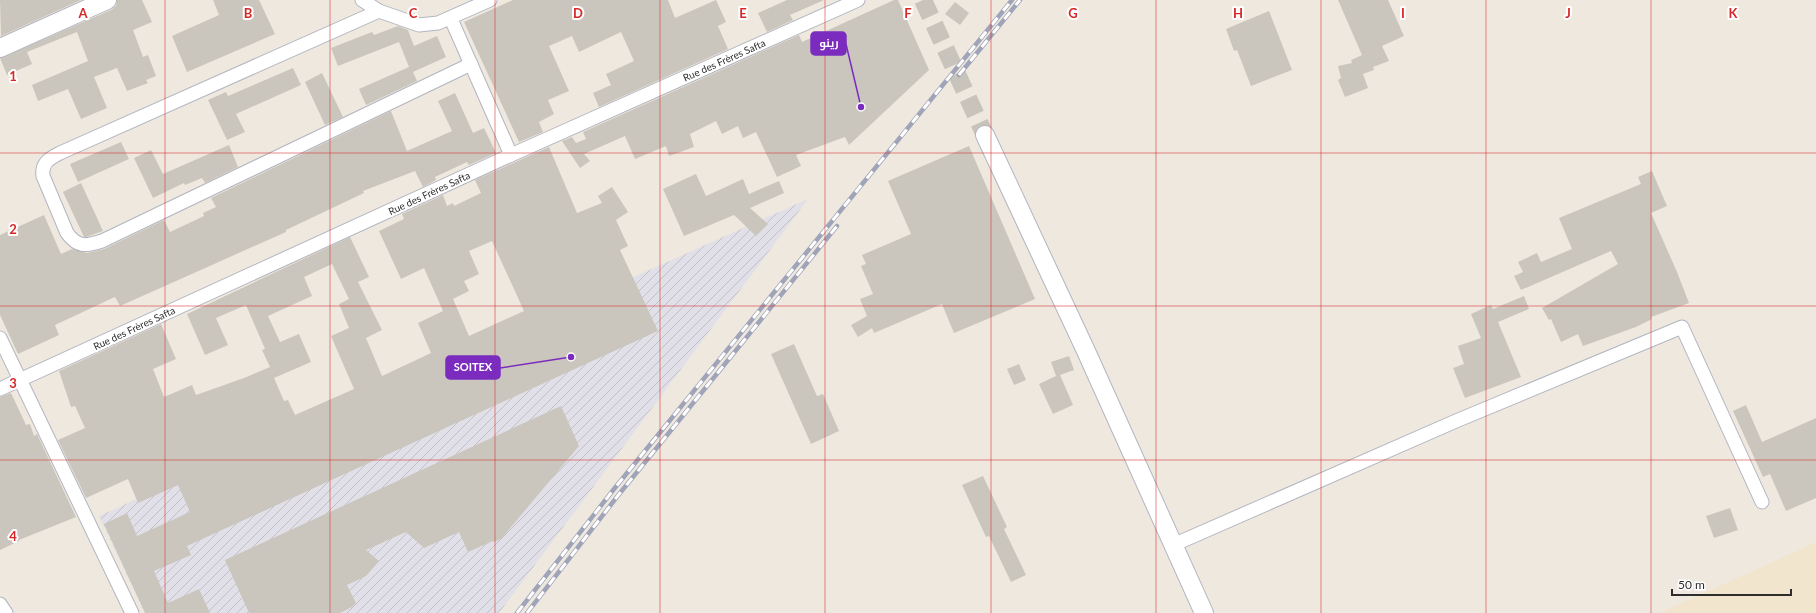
<svg xmlns="http://www.w3.org/2000/svg" width="1816" height="613" font-family="Lato,Cairo,sans-serif">
  <style>
    .industrial { fill: url(#industrial-furrows) }
    .education { fill: #f1e5cd }
    .building { fill: #cbc6bd; fill-rule: evenodd }
    .lines { fill: none; stroke-linecap: round; stroke-linejoin: round }
    .secondary-tunnel { stroke: #c8c3bb; stroke-width: 18; stroke-dasharray: 18 9; stroke-linecap: butt }
    .minor-casing { stroke: #b2b5c1; stroke-width: 15 }
    .secondary-casing { stroke: #b2b5c1; stroke-width: 20 }
    .minor { stroke: #fff; stroke-width: 13 }
    .secondary { stroke: #fff; stroke-width: 18 }
    .rail-casing { stroke: #a0a4b8; stroke-width: 4.5 }
    .rail { stroke: #fff; stroke-width: 3; stroke-dasharray: 9; stroke-linecap: butt }
    .grid { fill: none; stroke: #d62828; stroke-width: 1; stroke-opacity: 0.55 }
    .labels { text-anchor: middle; dominant-baseline: central; stroke-width: 4; stroke-linejoin: round; paint-order: stroke }
    .street-label { font-size: 10px; fill: #2d2d2d; stroke: #fff }
    .grid-label { font-size: 13px; text-anchor: middle; font-weight: bold; fill: #d62828; stroke: #fff; stroke-width: 4; stroke-linejoin: round; paint-order: stroke }
    .leader { fill: none; stroke: #7b2cbf; stroke-width: 1.5 }
    .callout-dot { fill: #7b2cbf; stroke: #fff; stroke-width: 1.5 }
    .callout { fill: #7b2cbf; stroke: #7b2cbf; stroke-width: 1.5 }
    .callout-label { font-size: 11px; text-anchor: middle; font-weight: bold; fill: #fff }
  </style>
  <defs>
    <pattern id="industrial-furrows" width="10" height="10" patternUnits="userSpaceOnUse"><rect width="10" height="10" fill="#e1dfe7"/><path d="M-1 1l2-2M0 10L10 0M9 11l2-2" fill="none" stroke="#c1c0c6"/></pattern>
  </defs>
  <rect width="100%" height="100%" fill="#efe8de"/>
  <polygon class="industrial" points="808,199 499,613 145,613 99,516"/>
  <polygon class="education" points="1816,542 1816,613 1659,613 1751,572"/>
  <g class="building">
    <polygon points="0,0 81,0 1,36"/>
    <polygon points="117,0 142,0 152,22 133,30 143,57 148,55 156,76 146,80 148,83 127,91 117,68 94,77 107,108 81,119 68,89 38,101 32,85 88,61 77,32 27,52 32,64 7,75 0,58 111,10 116,6"/>
    <polygon points="213,0 259,0 275,34 187,72 172,36 219,15"/>
    <polygon points="513,0 668,0 675,18 716,0 726,22 718,26 728,49 599,107 593,93 611,85 606,74 634,61 621,32 579,52 572,36 549,46 569,91 548,100 554,114 539,122 543,132 519,142 464,22"/>
    <polygon points="787,0 824,0 790,15 793,20 767,32 758,13"/>
    <polygon points="894,0 898,0 929,70 849,145 845,137 796,155 801,166 777,177 756,132 743,138 738,126 722,134 716,121 690,134 694,147 669,156 666,146 635,159 625,136 584,154 590,161 580,168 562,141 572,137 576,143 586,139 583,132 799,35 802,42"/>
    <polygon points="1338,0 1388,0 1404,36 1382,46 1389,61 1373,67 1374,70 1363,74 1368,88 1345,97 1338,80 1341,78 1338,66 1352,63 1351,60 1362,55"/>
    <polygon points="955,2 969,13 960,25 945,14"/>
    <polygon points="1269,11 1292,70 1251,86 1237,50 1234,51 1226,29"/>
    <polygon points="398,26 408,30 414,46 437,36 446,57 413,72 417,81 366,105 359,89 409,67 399,42 338,66 331,48 372,32 374,35"/>
    <polygon points="293,68 301,85 236,114 245,132 227,140 208,100 226,92 228,96"/>
    <polygon points="322,73 343,117 325,125 305,82"/>
    <polygon points="455,93 473,133 484,128 496,153 469,165 467,162 435,177 436,180 423,187 415,171 363,191 364,193 286,230 286,232 120,306 115,297 55,325 59,335 18,354 0,315 0,235 44,215 61,254 72,249 87,253 104,249 164,220 170,232 204,216 203,213 216,207 211,198 391,111 407,151 452,131 438,101"/>
    <polygon points="121,142 129,159 78,182 70,164"/>
    <polygon points="229,145 238,167 205,183 202,178 185,185 184,183 153,198 134,158 151,150 163,174"/>
    <polygon points="969,146 1035,299 954,333 942,304 874,333 872,328 858,337 851,325 867,316 860,299 873,294 861,266 866,264 862,255 911,234 888,181"/>
    <path d="M549,147L577,213L602,203L598,196L612,187L628,212L616,220L628,246L620,250L658,331L187,546L191,555L154,571L168,603L199,589L210,613H145L104,524L127,513L137,536L190,512L178,485L138,503L128,479L86,498L58,440L85,428L75,406L71,407L59,371L161,324L176,359L153,369L164,397L192,385L196,395L244,378L270,367L262,350L265,349L246,305L216,318L228,345L205,355L187,314L350,237L369,277L358,282L382,330L366,338L382,376L431,353L418,323L443,311L424,268L401,279L379,231L404,219L402,214L443,195L447,206L453,203L454,206L481,193L475,180ZM492,241L524,311L469,336L453,299L469,291L464,281L479,274L469,251ZM332,264L349,299L339,304L349,328L331,336L354,389L295,415L288,400L284,401L274,378L311,362L299,334L280,342L268,316L312,296L304,277Z"/>
    <polygon points="1652,171 1667,206 1651,213 1677,272 1689,303 1651,317 1652,319 1636,327 1583,346 1578,334 1561,342 1551,319 1549,320 1542,308 1618,264 1611,251 1521,290 1514,276 1523,272 1518,262 1537,253 1541,262 1572,249 1559,218 1641,184 1638,177"/>
    <polygon points="696,174 706,196 743,179 749,194 779,181 784,193 750,208 768,224 756,236 734,215 684,236 663,189"/>
    <polygon points="81,183 103,231 86,237 84,237 63,192"/>
    <polygon points="1524,296 1529,309 1498,322 1521,377 1465,398 1453,368 1464,364 1458,346 1481,338 1471,314 1491,305 1493,309"/>
    <polygon points="794,344 817,396 823,394 839,431 811,444 771,354"/>
    <polygon points="1069,356 1074,370 1060,375 1073,405 1053,414 1039,384 1056,376 1051,362"/>
    <polygon points="1019,364 1026,380 1014,385 1007,369"/>
    <polygon points="11,393 26,425 30,424 34,436 37,434 76,517 19,540 19,541 0,550 0,397"/>
    <polygon points="1746,405 1762,442 1816,418 1816,498 1786,511 1770,474 1763,477 1733,411"/>
    <polygon points="561,406 579,446 501,539 494,542 493,541 468,552 459,532 424,548 406,532 366,550 379,561 366,576 347,585 356,603 352,607 340,613 249,613 225,560"/>
    <polygon points="983,476 1007,527 1004,529 1026,575 1011,582 989,536 986,537 962,485"/>
    <polygon points="1730,508 1738,530 1714,538 1706,516"/>
  </g>
  <g class="lines">
    <polyline class="secondary-tunnel" points="923,0 985,135"/>
    <g class="minor-casing">
      <g id="minor">
        <polyline points="362,0 379,11 419,25 438,23 490,0"/>
        <path d="M379,11L60,153C50,158 41,163 43,176L67,233C78,248 86,246 102,241L471,64"/>
        <polyline points="451,19 511,155"/>
        <polyline points="0,338 132,613"/>
        <polyline points="0,389 511,155 858,0"/>
        <polyline points="1173,545 1456,421 1682,327 1762,502"/>
        <polyline points="0,604 6,613"/>
      </g>
    </g>
    <g class="secondary-casing">
      <g id="secondary">
        <polyline points="0,48 107,0"/>
        <polyline points="985,135 1086,351 1204,613"/>
      </g>
    </g>
    <use href="#minor" class="minor"/>
    <use href="#secondary" class="secondary"/>
    <g class="rail-casing">
      <g id="rail">
        <polyline points="959,75 1020,0"/>
        <polyline points="517,613 614,489 1012,0"/>
        <polyline points="527,613 620,493 837,226"/>
      </g>
    </g>
    <use href="#rail" class="rail"/>
  </g>
  <path class="grid" d="M165,0V613M330,0V613M495,0V613M660,0V613M825,0V613M991,0V613M1156,0V613M1321,0V613M1486,0V613M1651,0V613M0,153H1816M0,306H1816M0,460H1816"/>
  <g class="labels">
    <g class="street-label">
      <text transform="translate(724 60) rotate(-24)">Rue des Frères Safta</text>
      <text transform="translate(429 193) rotate(-25)">Rue des Frères Safta</text>
      <text transform="translate(134 328) rotate(-25)">Rue des Frères Safta</text>
    </g>
  </g>
  <g class="grid-label">
    <text x="83" y="18">A</text>
    <text x="248" y="18">B</text>
    <text x="413" y="18">C</text>
    <text x="578" y="18">D</text>
    <text x="743" y="18">E</text>
    <text x="908" y="18">F</text>
    <text x="1073" y="18">G</text>
    <text x="1238" y="18">H</text>
    <text x="1403" y="18">I</text>
    <text x="1568" y="18">J</text>
    <text x="1733" y="18">K</text>
    <text x="13" y="81">1</text>
    <text x="13" y="234">2</text>
    <text x="13" y="388">3</text>
    <text x="13" y="541">4</text>
  </g>
  <path class="leader" d="M861 107L846 44M571 357L500 368"/>
  <g class="callout-dot">
    <circle cx="861" cy="107" r="4"/>
    <circle cx="571" cy="357" r="4"/>
  </g>
  <g class="callout">
    <rect x="811" y="32" width="35" height="23" rx="4"/>
    <rect x="446" y="356" width="54" height="23" rx="4"/>
  </g>
  <g class="callout-label">
    <text x="829" y="47">رينو</text>
    <text x="473" y="371">SOITEX</text>
  </g>
  <path d="M1672 589v6h119v-6" fill="none" stroke="#2d2d2d" stroke-width="2"/>
  <text x="1678" y="589" font-size="12" fill="#2d2d2d" stroke="#ffffff" stroke-width="3" paint-order="stroke">50 m</text>
</svg>
